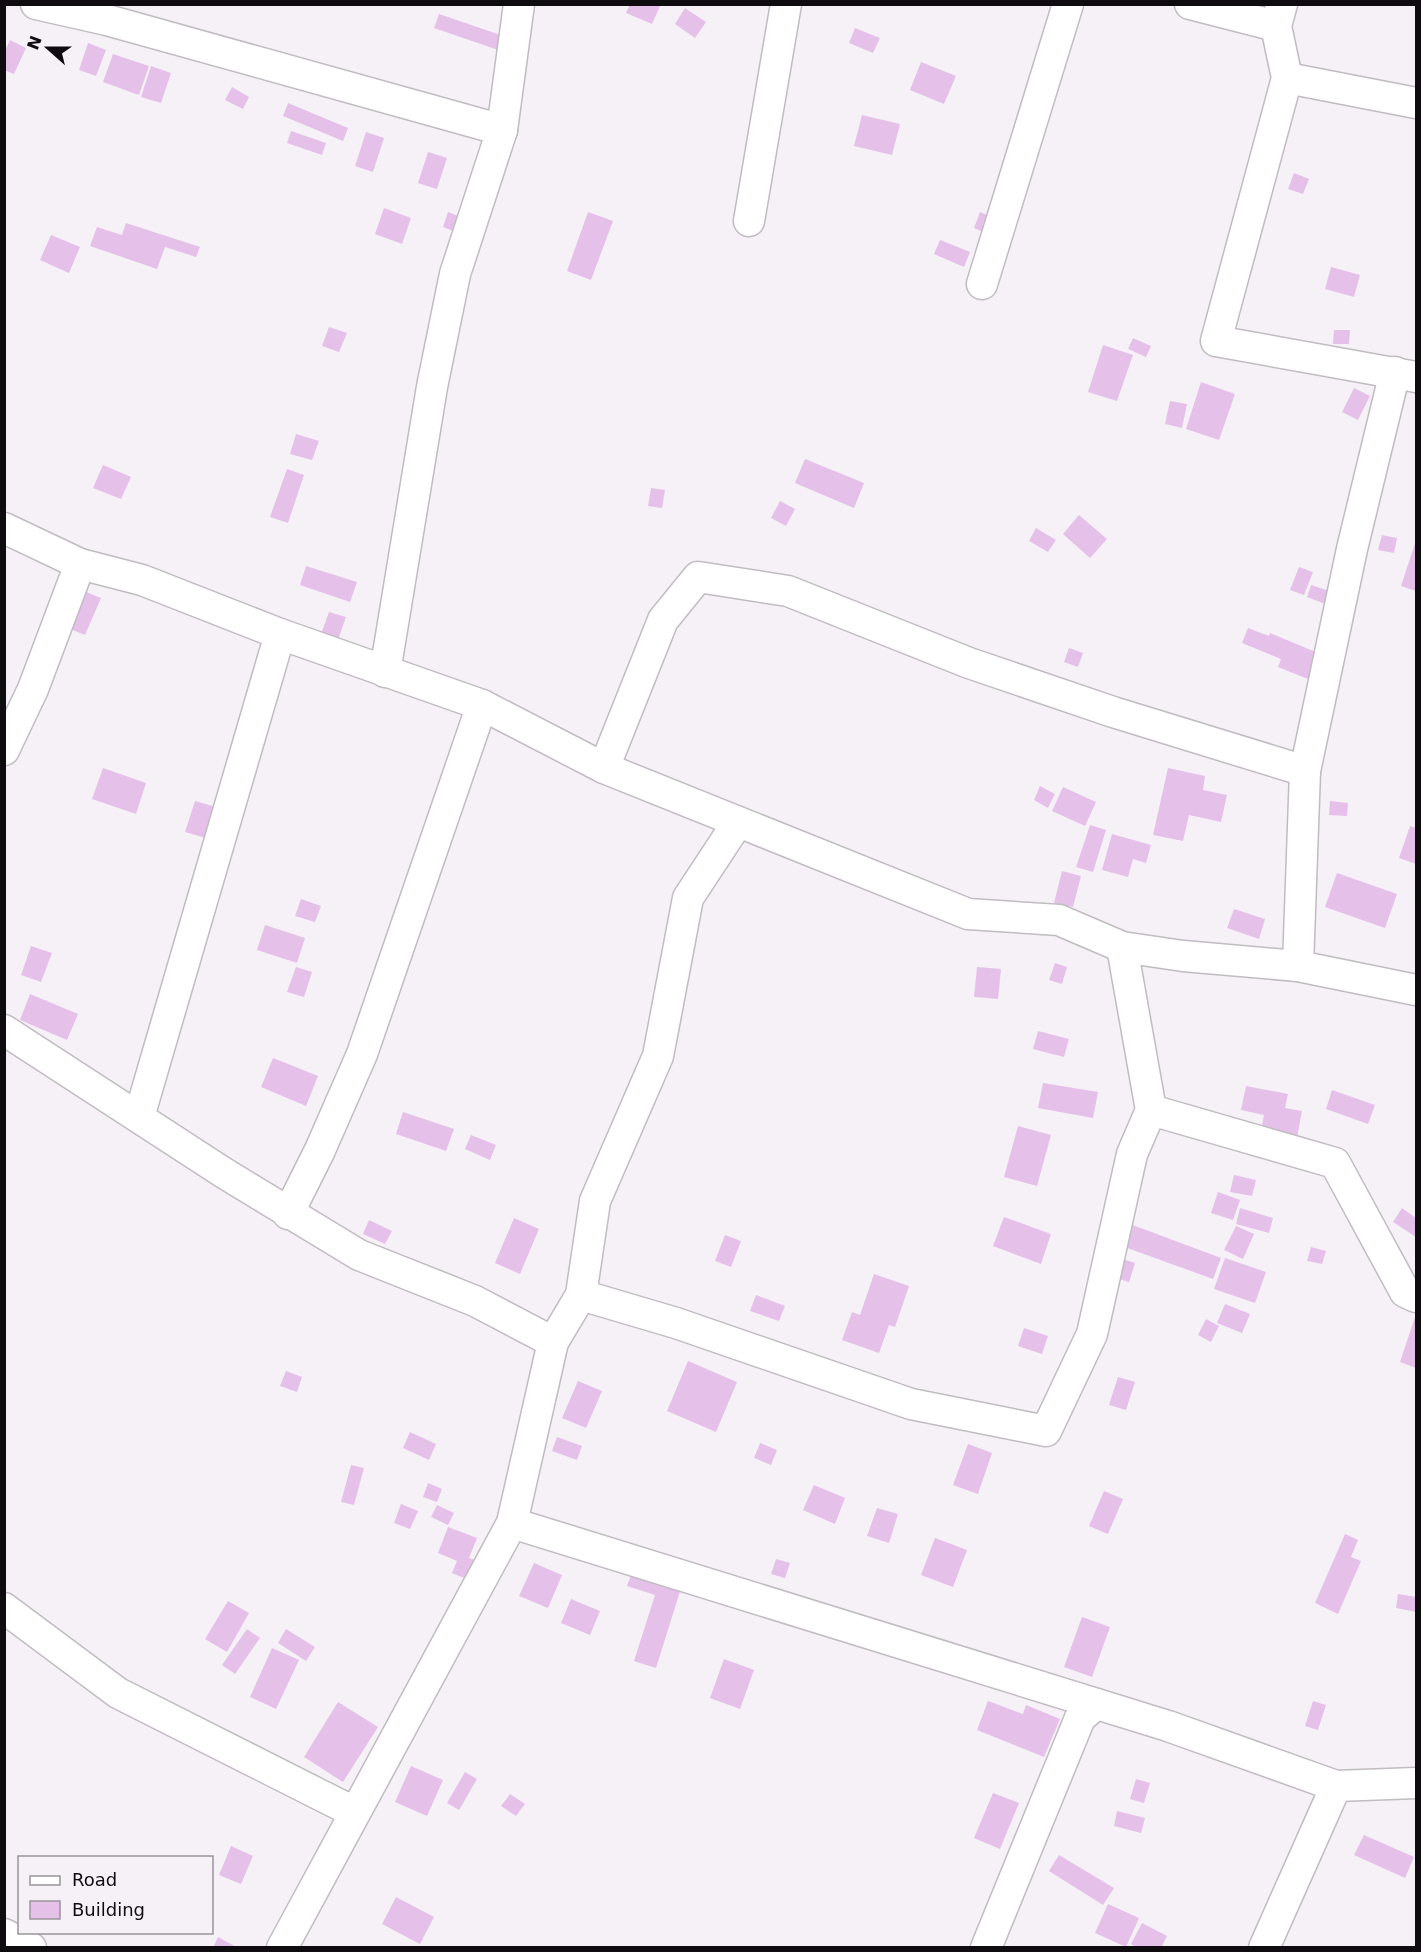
<svg xmlns="http://www.w3.org/2000/svg" width="1421" height="1952" font-family="'DejaVu Sans',sans-serif">
  <style>
    .building { fill: #e5c1ea }
    .lines { fill: none; stroke-linecap: round; stroke-linejoin: round }
    .minor-casing { stroke: #c1bbc2; stroke-width: 33 }
    .minor { stroke: #fff; stroke-width: 30 }
  </style>
  <rect width="100%" height="100%" fill="#f6f0f7"/>
  <g class="building">
    <polygon points="630,4 661,4 652,24 626,13"/>
    <polygon points="685,8 706,22 695,38 675,24"/>
    <polygon points="439,14 512,39 507,53 434,28"/>
    <polygon points="855,28 880,38 873,53 849,43"/>
    <polygon points="10,40 26,48 14,74 4,70 4,53"/>
    <polygon points="88,43 106,50 96,76 79,70"/>
    <polygon points="113,54 149,66 139,95 103,82"/>
    <polygon points="921,62 956,76 944,104 910,90"/>
    <polygon points="151,66 171,73 161,103 141,97"/>
    <polygon points="232,87 249,97 243,109 225,100"/>
    <polygon points="288,103 348,128 343,141 283,116"/>
    <polygon points="862,115 900,124 892,155 854,146"/>
    <polygon points="291,131 326,143 322,155 287,143"/>
    <polygon points="366,132 384,138 373,172 355,166"/>
    <polygon points="428,152 447,158 437,189 418,183"/>
    <polygon points="1294,173 1309,179 1303,194 1288,189"/>
    <polygon points="384,208 411,218 402,244 375,234"/>
    <polygon points="448,212 469,220 464,235 443,227"/>
    <polygon points="588,212 613,221 591,280 567,271"/>
    <polygon points="980,212 995,218 988,234 974,228"/>
    <polygon points="126,223 200,247 196,257 165,247 157,269 90,246 97,227 122,235"/>
    <polygon points="51,235 80,247 69,273 40,260"/>
    <polygon points="940,240 970,252 964,267 934,254"/>
    <polygon points="1331,267 1360,275 1354,297 1325,289"/>
    <polygon points="329,327 347,333 339,352 322,346"/>
    <polygon points="1334,330 1350,330 1349,344 1333,344"/>
    <polygon points="1133,338 1151,346 1146,357 1128,349"/>
    <polygon points="1103,345 1133,355 1117,401 1088,392"/>
    <polygon points="1201,382 1235,394 1219,440 1186,429"/>
    <polygon points="1354,388 1370,396 1358,420 1342,412"/>
    <polygon points="1170,401 1187,404 1182,428 1165,424"/>
    <polygon points="296,434 319,441 312,460 290,454"/>
    <polygon points="805,459 864,483 854,508 795,483"/>
    <polygon points="103,465 131,477 121,499 93,488"/>
    <polygon points="287,469 304,475 288,523 270,517"/>
    <polygon points="651,488 665,490 662,508 648,506"/>
    <polygon points="780,501 795,509 786,526 771,518"/>
    <polygon points="1079,515 1107,539 1090,558 1063,534"/>
    <polygon points="1036,528 1056,540 1048,552 1029,541"/>
    <polygon points="1382,535 1397,538 1394,553 1378,550"/>
    <polygon points="1416,540 1416,591 1401,586"/>
    <polygon points="306,566 357,582 350,602 300,585"/>
    <polygon points="1299,567 1313,572 1304,595 1290,590"/>
    <polygon points="1311,585 1329,591 1325,604 1307,597"/>
    <polygon points="84,591 101,598 85,635 68,628"/>
    <polygon points="329,612 346,617 338,640 321,634"/>
    <polygon points="1248,628 1269,636 1270,633 1318,653 1308,679 1278,667 1281,659 1242,643"/>
    <polygon points="1069,648 1083,653 1078,667 1064,662"/>
    <polygon points="103,768 146,783 136,814 92,799"/>
    <polygon points="1168,768 1205,776 1203,790 1227,795 1221,822 1189,815 1183,841 1153,835"/>
    <polygon points="1040,786 1055,794 1048,808 1034,800"/>
    <polygon points="1063,787 1096,802 1085,826 1052,811"/>
    <polygon points="195,801 216,807 206,838 185,832"/>
    <polygon points="1330,801 1348,803 1347,816 1329,815"/>
    <polygon points="1090,825 1106,830 1093,872 1076,867"/>
    <polygon points="1410,826 1416,828 1416,864 1399,858"/>
    <polygon points="1112,834 1151,845 1146,863 1133,859 1128,877 1102,870"/>
    <polygon points="1062,871 1081,876 1073,907 1054,903"/>
    <polygon points="1337,873 1397,894 1385,928 1325,907"/>
    <polygon points="301,899 321,906 315,922 295,916"/>
    <polygon points="1234,909 1265,919 1259,939 1227,928"/>
    <polygon points="265,925 305,938 297,963 257,950"/>
    <polygon points="31,946 52,953 41,982 21,975"/>
    <polygon points="1055,963 1067,967 1062,984 1049,980"/>
    <polygon points="296,967 312,972 304,997 287,992"/>
    <polygon points="977,967 1001,969 998,999 974,997"/>
    <polygon points="30,994 78,1014 67,1040 20,1020"/>
    <polygon points="1038,1031 1069,1039 1064,1057 1033,1049"/>
    <polygon points="273,1058 318,1076 306,1106 261,1087"/>
    <polygon points="1043,1083 1098,1092 1093,1118 1038,1108"/>
    <polygon points="1246,1086 1288,1094 1285,1108 1302,1111 1296,1143 1260,1136 1264,1115 1241,1110"/>
    <polygon points="1332,1090 1375,1105 1368,1124 1326,1109"/>
    <polygon points="403,1112 454,1129 446,1151 396,1134"/>
    <polygon points="1018,1126 1051,1135 1037,1186 1004,1177"/>
    <polygon points="471,1135 496,1145 490,1160 465,1149"/>
    <polygon points="1234,1175 1256,1180 1252,1196 1230,1192"/>
    <polygon points="1218,1192 1240,1200 1233,1220 1211,1213"/>
    <polygon points="1240,1208 1273,1218 1269,1233 1236,1224"/>
    <polygon points="1402,1208 1416,1218 1416,1237 1393,1222"/>
    <polygon points="1004,1217 1051,1234 1041,1264 993,1246"/>
    <polygon points="514,1218 539,1229 520,1274 495,1263"/>
    <polygon points="369,1220 392,1231 385,1244 363,1234"/>
    <polygon points="1130,1224 1221,1258 1213,1279 1122,1246"/>
    <polygon points="1236,1226 1254,1234 1243,1259 1224,1250"/>
    <polygon points="725,1235 741,1241 731,1267 715,1261"/>
    <polygon points="1311,1247 1326,1251 1322,1264 1307,1261"/>
    <polygon points="1120,1258 1135,1263 1129,1282 1113,1277"/>
    <polygon points="1225,1258 1266,1272 1255,1303 1214,1289"/>
    <polygon points="874,1274 909,1286 895,1327 889,1325 879,1353 842,1340 852,1312 860,1315"/>
    <polygon points="756,1295 785,1306 779,1321 750,1311"/>
    <polygon points="1225,1304 1250,1314 1242,1333 1217,1323"/>
    <polygon points="1416,1314 1416,1368 1400,1362"/>
    <polygon points="1206,1319 1219,1326 1211,1342 1198,1335"/>
    <polygon points="1024,1328 1048,1336 1042,1354 1018,1346"/>
    <polygon points="688,1361 737,1382 716,1432 667,1411"/>
    <polygon points="286,1371 302,1377 297,1392 280,1386"/>
    <polygon points="1118,1377 1135,1382 1126,1410 1109,1405"/>
    <polygon points="578,1381 602,1391 586,1428 562,1418"/>
    <polygon points="410,1432 436,1444 429,1460 403,1448"/>
    <polygon points="557,1437 582,1446 577,1460 552,1451"/>
    <polygon points="760,1443 777,1450 771,1465 754,1458"/>
    <polygon points="968,1444 992,1453 978,1494 953,1485"/>
    <polygon points="351,1465 364,1468 354,1505 341,1502"/>
    <polygon points="428,1483 442,1489 437,1502 423,1497"/>
    <polygon points="814,1485 845,1498 835,1524 803,1510"/>
    <polygon points="1104,1491 1123,1499 1108,1534 1089,1526"/>
    <polygon points="401,1504 418,1511 410,1529 394,1523"/>
    <polygon points="437,1505 454,1513 448,1525 431,1517"/>
    <polygon points="877,1508 898,1514 889,1543 867,1536"/>
    <polygon points="448,1527 477,1538 469,1558 477,1561 469,1580 452,1573 457,1561 438,1553"/>
    <polygon points="1345,1534 1358,1540 1351,1557 1361,1561 1338,1614 1315,1603"/>
    <polygon points="935,1538 967,1550 953,1587 921,1575"/>
    <polygon points="776,1559 790,1563 785,1578 771,1574"/>
    <polygon points="534,1563 562,1575 548,1608 519,1596"/>
    <polygon points="633,1570 682,1585 656,1668 634,1661 655,1595 627,1586"/>
    <polygon points="1398,1594 1416,1597 1416,1612 1396,1608"/>
    <polygon points="571,1599 600,1611 590,1635 561,1623"/>
    <polygon points="228,1601 249,1613 227,1652 205,1639"/>
    <polygon points="1082,1617 1110,1627 1092,1677 1064,1667"/>
    <polygon points="247,1629 260,1638 235,1674 222,1665"/>
    <polygon points="286,1629 315,1647 306,1661 278,1643"/>
    <polygon points="272,1648 299,1660 276,1709 250,1697"/>
    <polygon points="724,1659 754,1670 740,1709 710,1698"/>
    <polygon points="988,1701 1023,1714 1026,1705 1060,1719 1044,1757 977,1730"/>
    <polygon points="1313,1701 1326,1705 1318,1730 1305,1726"/>
    <polygon points="338,1702 378,1727 343,1782 304,1757"/>
    <polygon points="411,1766 443,1780 427,1816 395,1802"/>
    <polygon points="465,1772 477,1779 459,1810 447,1803"/>
    <polygon points="1136,1779 1150,1783 1144,1803 1130,1799"/>
    <polygon points="993,1793 1019,1803 1000,1849 974,1838"/>
    <polygon points="510,1794 525,1804 516,1816 501,1806"/>
    <polygon points="1117,1811 1145,1818 1141,1833 1114,1826"/>
    <polygon points="1364,1835 1414,1857 1405,1878 1354,1855"/>
    <polygon points="231,1846 253,1856 241,1884 219,1875"/>
    <polygon points="1059,1855 1114,1888 1103,1905 1049,1871"/>
    <polygon points="396,1897 434,1917 420,1944 382,1924"/>
    <polygon points="1108,1904 1139,1918 1126,1947 1095,1933"/>
    <polygon points="1142,1923 1167,1936 1161,1948 1138,1948 1131,1944"/>
    <polygon points="218,1937 238,1948 213,1948"/>
  </g>
  <g class="lines">
    <g class="minor-casing">
      <g id="minor">
        <polyline points="36,4 107,20 502,130"/>
        <polyline points="1190,4 1276,26"/>
        <polyline points="1282,4 1276,26 1287,78 1216,341 1416,377"/>
        <polyline points="1287,78 1416,103"/>
        <polyline points="749,221 786,4"/>
        <polyline points="982,284 1068,4"/>
        <polyline points="4,528 80,564 142,580 280,634 482,705 604,768 968,914 1059,920 1122,947 1183,956 1298,966 1416,990"/>
        <polyline points="385,672 432,387 455,274 502,130 519,4"/>
        <polyline points="4,750 33,689 80,564"/>
        <polyline points="604,768 663,620 698,577 788,591 969,663 1113,712 1305,771"/>
        <polyline points="1298,966 1305,771 1352,549 1395,372"/>
        <polyline points="4,1030 224,1173 359,1255 475,1301 553,1342"/>
        <polyline points="1151,1110 1335,1163 1405,1292 1416,1297"/>
        <polyline points="139,1117 280,634"/>
        <polyline points="288,1214 320,1150 362,1054 482,705"/>
        <polyline points="581,1295 676,1323 911,1404 1046,1431 1092,1334 1132,1154 1151,1110 1122,947"/>
        <polyline points="512,1523 1168,1726 1336,1786 1416,1783"/>
        <polyline points="4,1608 118,1693 354,1812"/>
        <polyline points="4,1934 31,1948"/>
        <polyline points="282,1948 512,1523 553,1342 581,1295 595,1201 658,1056 688,898 738,822"/>
        <polyline points="986,1948 1080,1718 1096,1704"/>
        <polyline points="1264,1948 1336,1786"/>
      </g>
    </g>
    <use href="#minor" class="minor"/>
  </g>
  <rect width="1421" height="1952" fill="none" stroke="#0e0c0e" stroke-width="12"/>
  <rect x="18" y="1856" width="195" height="78" fill="#f6f0f7" stroke="#99959a" stroke-width="1.5"/>
  <rect x="30" y="1876" width="30" height="9" fill="#ffffff" stroke="#99959a" stroke-width="1.5"/>
  <text x="72" y="1886" font-size="18" fill="#0e0c0e">Road</text>
  <rect x="30" y="1901" width="30" height="18" fill="#e5c1ea" stroke="#99959a" stroke-width="1.5"/>
  <text x="72" y="1916" font-size="18" fill="#0e0c0e">Building</text>
  <g transform="translate(48 48) rotate(291)" stroke="#f6f0f7" stroke-width="4.5" paint-order="stroke">
  <path d="M0-4.5L10 22L0 15L-10 22Z" fill="#0e0c0e"/>
  <text y="-9" font-size="16" font-weight="bold" text-anchor="middle" fill="#0e0c0e">N</text>
  </g>
</svg>
